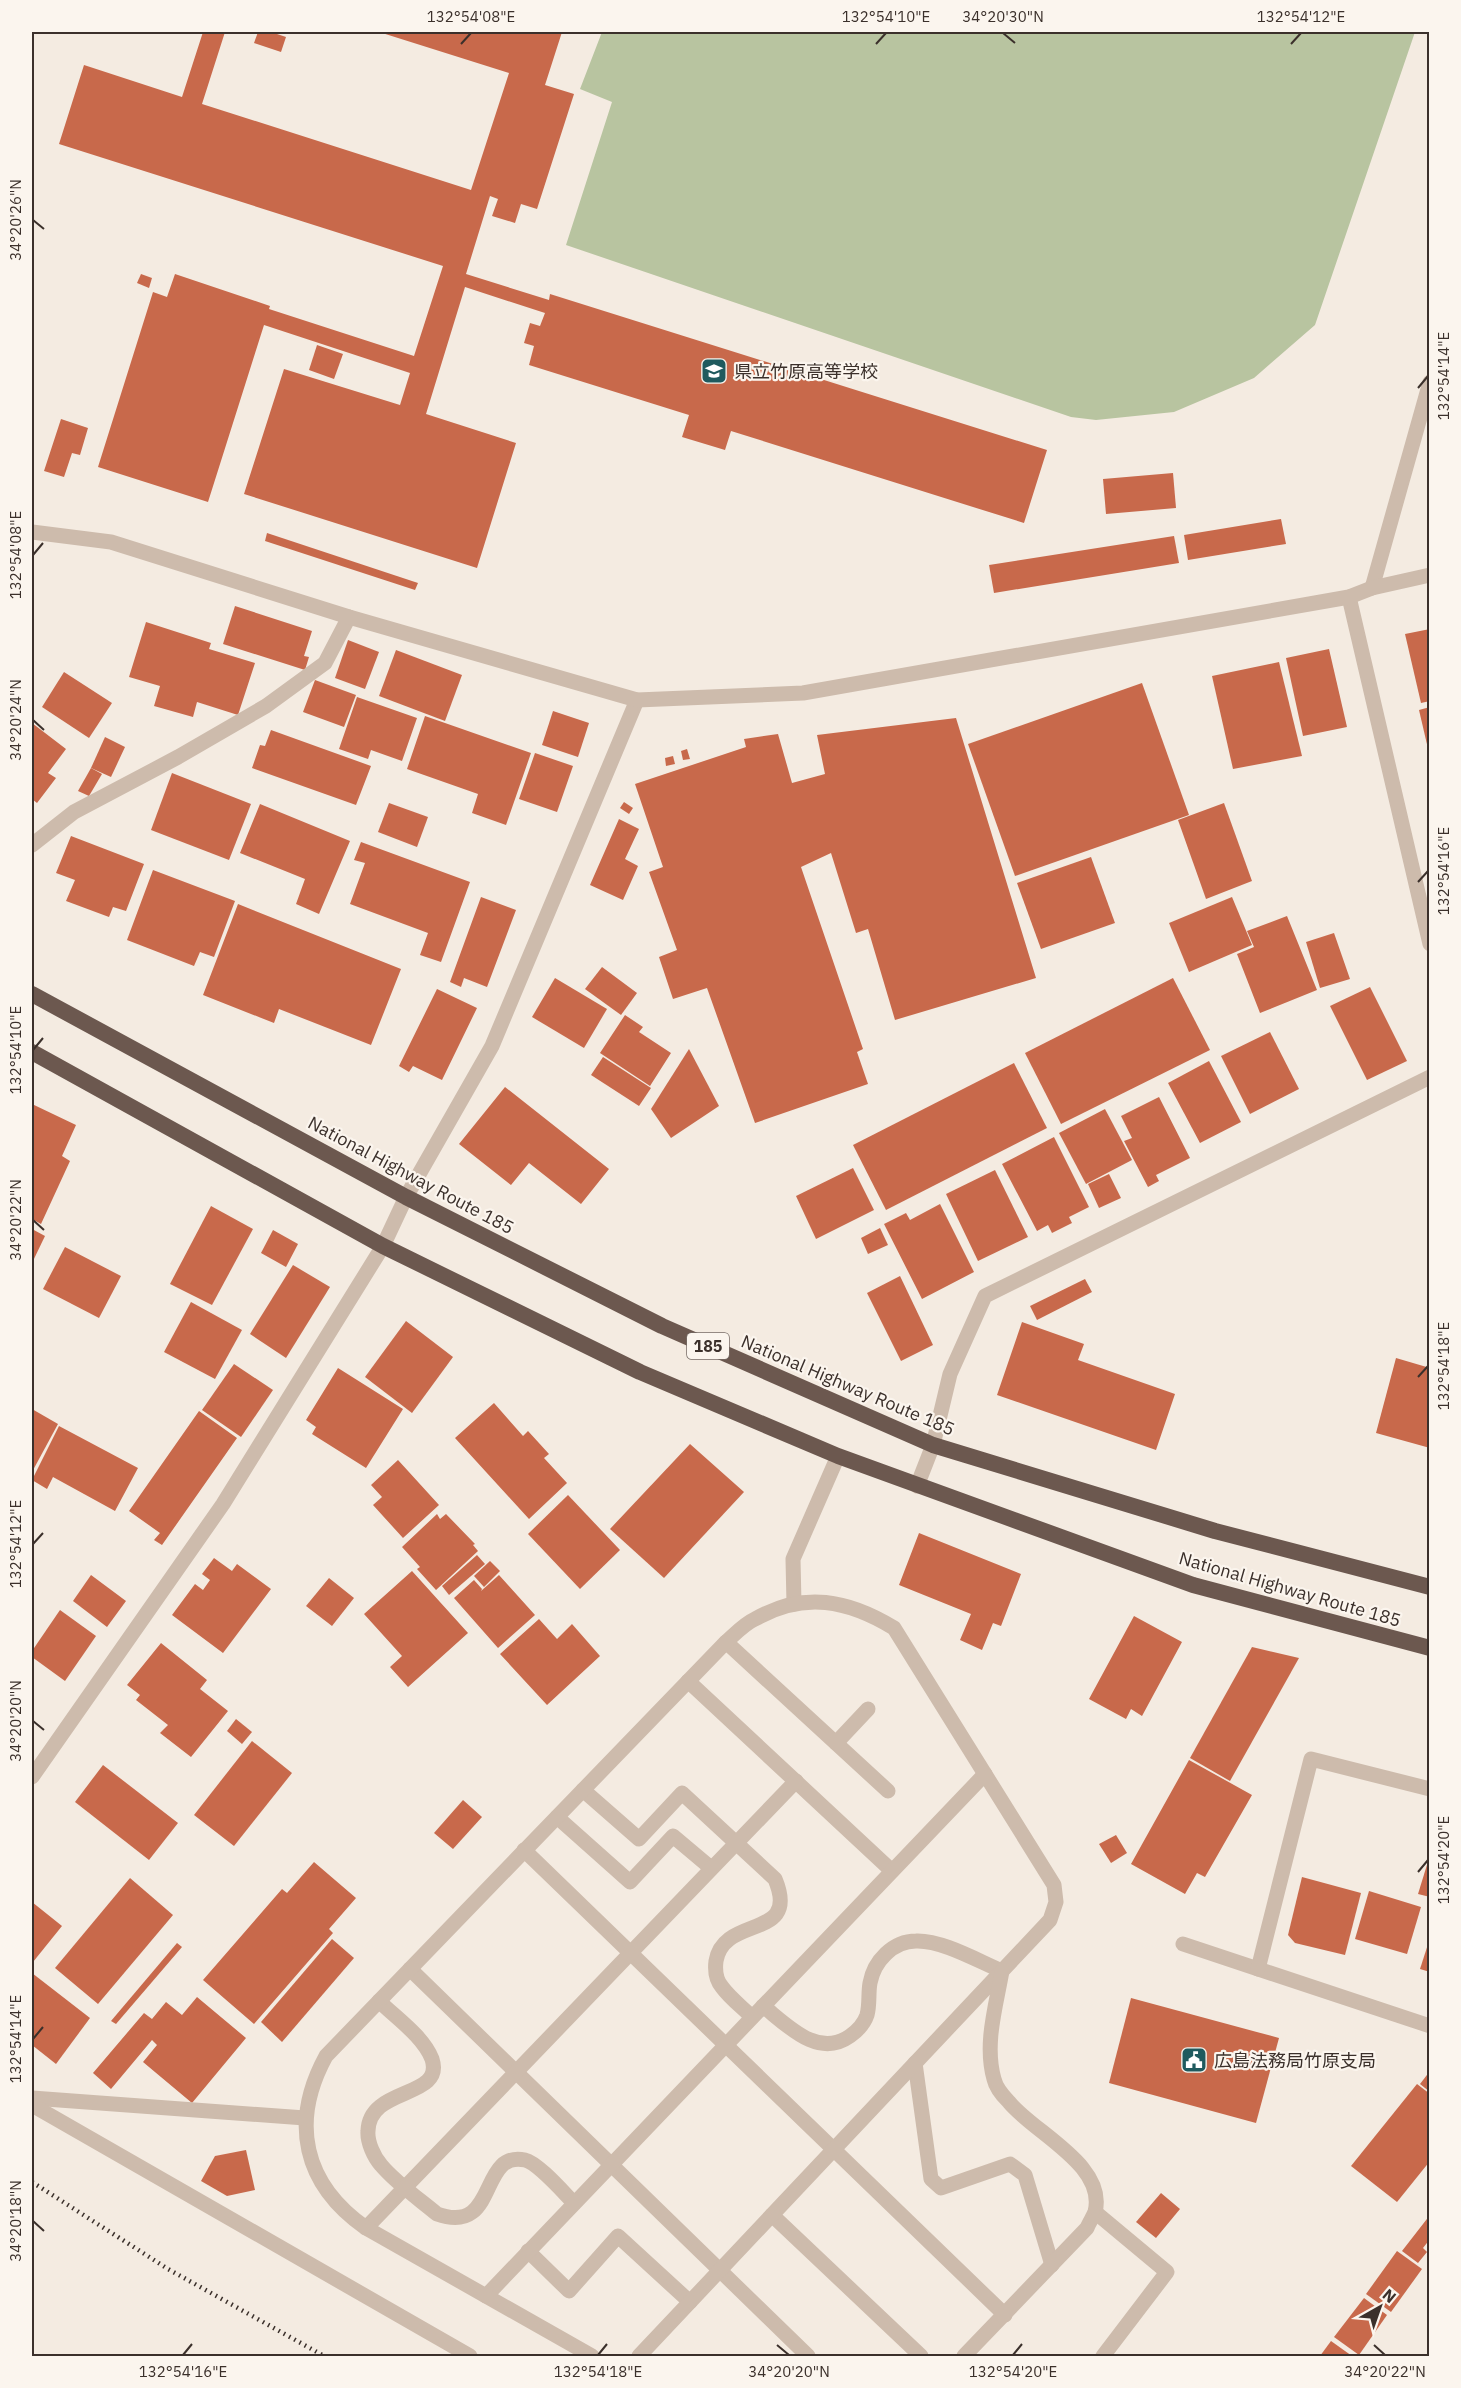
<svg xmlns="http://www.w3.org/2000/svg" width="1461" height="2388" font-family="'IBM Plex Sans','Noto Sans JP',sans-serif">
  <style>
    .green { fill: #b8c4a0 }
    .building { fill: #c8694b }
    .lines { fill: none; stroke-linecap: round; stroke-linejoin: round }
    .service { stroke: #cdbbac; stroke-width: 15 }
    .minor { stroke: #cdbbac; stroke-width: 15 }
    .tertiary { stroke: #cdbbac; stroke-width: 15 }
    .trunk { stroke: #6c584f; stroke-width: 16 }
    .rail { stroke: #3b302b; stroke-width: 4.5; stroke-dasharray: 1.5 4.5; stroke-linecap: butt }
    .ticks { fill: none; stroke: #3b302b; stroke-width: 2 }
    .labels { text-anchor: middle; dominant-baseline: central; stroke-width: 4.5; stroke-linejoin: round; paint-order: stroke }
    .shield { fill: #fbf5ee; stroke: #756b66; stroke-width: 1.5 }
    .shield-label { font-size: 16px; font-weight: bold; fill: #3b302b }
    .poi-label { font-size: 18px; fill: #3b302b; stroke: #fbf5ee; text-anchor: start }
    .street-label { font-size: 18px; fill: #3b302b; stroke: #fbf5ee }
    .neatline { fill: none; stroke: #3b302b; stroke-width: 2 }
    .ticks-label { font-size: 15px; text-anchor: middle; fill: #3b302b }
  </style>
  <rect width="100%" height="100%" fill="#f4ebe1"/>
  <polygon class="green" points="602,32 1415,32 1315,325 1254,378 1174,412 1096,420 1071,417 566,245 612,102 580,89"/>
  <g class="building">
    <polygon points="203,32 225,32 202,104 471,190 509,73 379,32 562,32 545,85 574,94 537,209 521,204 515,223 492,216 498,199 490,196 466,274 549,300 550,294 1047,450 1024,523 731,431 725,450 682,437 689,415 529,365 534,346 524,343 530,323 540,326 545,313 465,287 426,414 516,443 477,568 244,494 284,369 400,405 410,373 264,325 208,502 98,467 153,292 167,297 175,274 270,306 269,309 414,356 443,266 59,144 84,65 182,97"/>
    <polygon points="258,32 271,32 286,37 281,52 254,43"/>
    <polygon points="141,274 152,278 149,288 137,283"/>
    <polygon points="317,345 343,354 334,379 309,370"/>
    <polygon points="61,419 88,428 80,455 72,453 64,477 44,471"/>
    <polygon points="1173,473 1176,508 1106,514 1103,479"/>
    <polygon points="1281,519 1286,544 1188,560 1184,535"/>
    <polygon points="267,533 418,583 415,590 265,541"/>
    <polygon points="1174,536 1179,563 994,593 989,565"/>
    <polygon points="235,606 312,631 304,656 309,657 305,670 223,644"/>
    <polygon points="146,622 211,643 209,649 255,663 238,715 197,702 193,717 154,706 160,686 129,677"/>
    <polygon points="1430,629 1430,701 1421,703 1405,634"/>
    <polygon points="348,640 379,652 365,689 335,678"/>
    <polygon points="1329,649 1347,727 1303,736 1286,658"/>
    <polygon points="396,650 462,675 445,721 379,696"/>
    <polygon points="1279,662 1302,756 1233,769 1212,676"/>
    <polygon points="64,672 112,703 89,738 42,707"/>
    <polygon points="315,680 356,695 344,727 303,712"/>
    <polygon points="1142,683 1189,815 1015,876 968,744"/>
    <polygon points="357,697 417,718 402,761 371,750 368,759 339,749"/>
    <polygon points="1430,707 1430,753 1429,753 1419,710"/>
    <polygon points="553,711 589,723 578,757 542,745"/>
    <polygon points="425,716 531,753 506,825 472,813 478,794 407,769"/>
    <polygon points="956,718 1036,978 895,1020 868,929 856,933 831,853 801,867 863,1049 857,1052 868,1084 755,1123 707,988 673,999 659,957 677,950 649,872 663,867 635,784 746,747 744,739 778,734 792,783 825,774 817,735"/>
    <polygon points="32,723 66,749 48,773 56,778 37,803 32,799"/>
    <polygon points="271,730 371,766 356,805 252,768 260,745 265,746"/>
    <polygon points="105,737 125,747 111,777 91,768"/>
    <polygon points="687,749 690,759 683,760 681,751"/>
    <polygon points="535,753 573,766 557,812 519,799"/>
    <polygon points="673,756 675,764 666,766 665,758"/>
    <polygon points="91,768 102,774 89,796 78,791"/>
    <polygon points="172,773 251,804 229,860 151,830"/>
    <polygon points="624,802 633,808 629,814 620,808"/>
    <polygon points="389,803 428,817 417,847 378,832"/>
    <polygon points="1224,803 1252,881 1206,899 1178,820"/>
    <polygon points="260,804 350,841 319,914 296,904 305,879 240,853"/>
    <polygon points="619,819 639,829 625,859 638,866 623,900 590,885"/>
    <polygon points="71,836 144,864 126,911 113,907 109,917 66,901 75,880 56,873"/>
    <polygon points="361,842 470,882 441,962 420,955 428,933 350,904 365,863 354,860"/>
    <polygon points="1091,857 1115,923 1041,949 1017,883"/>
    <polygon points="153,870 235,901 214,957 200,952 194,966 127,940"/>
    <polygon points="481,897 516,910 487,987 464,978 461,987 450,982"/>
    <polygon points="1232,897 1252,945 1189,972 1169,923"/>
    <polygon points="238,904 401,969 371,1045 279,1009 274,1023 203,995"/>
    <polygon points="1287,916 1317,990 1260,1013 1237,954 1254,947 1247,931"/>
    <polygon points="1334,933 1350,979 1320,988 1306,942"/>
    <polygon points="602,967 637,993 621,1015 585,989"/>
    <polygon points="555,978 607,1009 584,1048 532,1017"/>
    <polygon points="1173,978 1210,1050 1061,1124 1025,1053"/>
    <polygon points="1370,987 1407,1061 1367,1080 1330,1006"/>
    <polygon points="437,989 477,1008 442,1080 413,1066 409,1072 399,1066"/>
    <polygon points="625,1015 643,1027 639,1032 671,1053 650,1086 600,1053"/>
    <polygon points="1270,1032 1299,1089 1250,1114 1221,1056"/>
    <polygon points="689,1049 719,1106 671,1138 651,1109"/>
    <polygon points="603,1057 651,1088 639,1106 591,1075"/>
    <polygon points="1209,1061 1241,1122 1200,1143 1168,1083"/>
    <polygon points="1014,1063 1047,1128 886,1210 853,1145"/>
    <polygon points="505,1087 609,1169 581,1204 529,1163 511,1185 459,1144"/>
    <polygon points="1159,1097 1190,1158 1156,1175 1159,1181 1148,1187 1124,1141 1132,1138 1121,1116"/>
    <polygon points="32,1104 76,1125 62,1156 70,1161 41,1224 32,1219"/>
    <polygon points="1105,1109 1132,1160 1086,1184 1059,1133"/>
    <polygon points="1054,1137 1089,1207 1069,1217 1072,1223 1052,1233 1048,1225 1037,1231 1002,1164"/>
    <polygon points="853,1168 874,1210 816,1239 796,1196"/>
    <polygon points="995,1170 1028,1237 978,1261 946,1194"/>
    <polygon points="1109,1174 1121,1198 1099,1208 1088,1184"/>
    <polygon points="940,1204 974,1272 922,1299 884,1224 906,1213 910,1220"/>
    <polygon points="211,1206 253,1229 212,1305 170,1284"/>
    <polygon points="880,1228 888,1245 868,1254 861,1238"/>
    <polygon points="32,1229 45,1236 32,1263"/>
    <polygon points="273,1230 298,1244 286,1267 261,1253"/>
    <polygon points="65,1247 121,1276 99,1318 43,1289"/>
    <polygon points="293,1265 330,1287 286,1358 250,1334"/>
    <polygon points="900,1276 933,1345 901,1361 867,1293"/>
    <polygon points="1085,1279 1092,1292 1037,1320 1030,1306"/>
    <polygon points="191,1302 242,1330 215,1379 164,1352"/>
    <polygon points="406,1321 453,1357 412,1413 365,1377"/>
    <polygon points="1022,1322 1084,1344 1078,1360 1175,1394 1156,1450 997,1395"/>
    <polygon points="1396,1358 1430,1368 1430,1448 1376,1433"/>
    <polygon points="234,1364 273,1390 241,1437 202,1410"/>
    <polygon points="338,1368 403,1409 366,1468 312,1434 316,1427 306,1420"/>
    <polygon points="494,1403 523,1436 528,1431 549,1454 544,1458 567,1483 529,1519 455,1438"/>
    <polygon points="32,1409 58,1424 32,1472"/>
    <polygon points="199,1411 237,1438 162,1545 154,1540 160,1533 129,1511"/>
    <polygon points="59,1426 138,1468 115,1511 53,1477 47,1489 32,1480"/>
    <polygon points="690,1444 744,1492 664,1578 610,1529"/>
    <polygon points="398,1460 439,1505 403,1538 373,1505 382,1497 371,1485"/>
    <polygon points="568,1495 620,1550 580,1589 528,1534"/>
    <polygon points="437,1514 440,1519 446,1514 475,1544 473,1545 478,1551 436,1590 417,1569 420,1567 402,1547"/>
    <polygon points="919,1533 1021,1574 1001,1626 993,1623 982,1650 960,1640 971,1614 899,1585"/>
    <polygon points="477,1555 485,1564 449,1595 442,1586"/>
    <polygon points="214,1558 232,1571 237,1564 271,1589 223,1653 172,1615 195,1584 203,1590 210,1580 202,1574"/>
    <polygon points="490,1561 500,1571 484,1587 474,1576"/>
    <polygon points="412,1571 468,1633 408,1687 390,1667 402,1656 364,1614"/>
    <polygon points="91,1575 126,1601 107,1627 73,1601"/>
    <polygon points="499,1575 535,1615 498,1648 454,1598 474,1580 482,1589 481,1591"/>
    <polygon points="329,1578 354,1598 332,1626 306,1606"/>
    <polygon points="60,1610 96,1636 65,1681 32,1657 32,1651"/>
    <polygon points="1134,1616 1182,1642 1142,1716 1131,1709 1126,1719 1089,1699"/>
    <polygon points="539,1619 557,1639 572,1624 600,1656 547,1705 500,1654"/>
    <polygon points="161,1643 207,1680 200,1689 228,1711 191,1757 160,1733 168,1725 136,1700 140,1695 127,1685"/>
    <polygon points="1252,1647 1299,1658 1230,1781 1190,1758"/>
    <polygon points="236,1719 252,1732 242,1744 227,1731"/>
    <polygon points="252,1741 292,1773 234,1846 194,1815"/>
    <polygon points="1189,1760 1252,1795 1205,1877 1197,1873 1185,1894 1131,1864"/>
    <polygon points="103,1765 178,1823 149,1860 75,1802"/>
    <polygon points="463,1800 482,1817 453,1849 434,1833"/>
    <polygon points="1116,1835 1127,1853 1111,1863 1099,1844"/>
    <polygon points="1430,1855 1430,1897 1418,1894"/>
    <polygon points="314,1862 356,1898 329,1929 333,1933 254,2024 203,1980 282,1889 287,1893"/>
    <polygon points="1302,1877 1361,1893 1345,1955 1295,1943 1288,1935"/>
    <polygon points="130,1878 173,1915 98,2004 55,1968"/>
    <polygon points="1369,1891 1421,1907 1407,1954 1355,1939"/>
    <polygon points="32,1902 62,1926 33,1962 32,1961"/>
    <polygon points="1430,1938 1430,1972 1420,1969"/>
    <polygon points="332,1939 354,1958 282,2042 261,2022"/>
    <polygon points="177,1943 182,1947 116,2024 111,2021"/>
    <polygon points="32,1973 90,2018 56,2064 32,2045"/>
    <polygon points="197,1997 246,2038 192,2103 143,2062 157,2045 152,2040 111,2089 93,2073 144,2013 152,2019 166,2002 182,2015"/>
    <polygon points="1131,1998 1279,2038 1256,2123 1109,2083"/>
    <polygon points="1430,2071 1430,2092 1420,2084"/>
    <polygon points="1417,2084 1430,2094 1430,2161 1397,2202 1351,2166"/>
    <polygon points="246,2150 255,2190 227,2196 201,2181 215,2156"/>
    <polygon points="1161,2193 1180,2209 1156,2238 1136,2222"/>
    <polygon points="1430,2215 1430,2239 1423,2248 1427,2252 1418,2263 1402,2251"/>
    <polygon points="1397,2251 1422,2269 1391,2312 1366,2294"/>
    <polygon points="1364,2298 1387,2315 1359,2355 1334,2337"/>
    <polygon points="1331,2341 1352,2356 1320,2356"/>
  </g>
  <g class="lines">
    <g class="service">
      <polyline points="794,1604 793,1559 838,1456"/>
      <polyline points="726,1642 888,1791"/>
      <polyline points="688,1681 892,1871"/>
      <polyline points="836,1743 868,1709"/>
      <path d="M583,1790L639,1839L682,1793L775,1879C801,1941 724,1914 716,1961C715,1969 716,1980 722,1987C730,1998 742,2007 752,2017"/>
      <polyline points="557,1817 630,1882 673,1836 711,1868"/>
      <polyline points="524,1850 1005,2315"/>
      <polyline points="410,1969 808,2356"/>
      <path d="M379,2001C396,2018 423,2036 432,2059C445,2099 369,2086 368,2131C367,2142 374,2157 381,2165C396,2183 419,2199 437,2214C499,2236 478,2150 525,2160C538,2163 564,2193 574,2203"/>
      <path d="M763,2006C787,2025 818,2059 850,2036C857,2031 864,2024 867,2015C870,2004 868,1994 870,1983C874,1961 893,1941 916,1941C942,1940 978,1961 1002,1971"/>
      <polyline points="915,2063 931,2179 941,2188 1010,2164 1025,2175 1052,2265"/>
      <polyline points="32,2098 305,2118"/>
      <polyline points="1095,2212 1167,2272 1103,2356"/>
      <polyline points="772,2215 921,2356"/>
      <polyline points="366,2228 796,1781"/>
      <polyline points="528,2251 569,2291 618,2236 690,2302"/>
      <polyline points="486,2296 985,1774"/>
      <path d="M592,2356L366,2228C303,2184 290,2122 326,2056L726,1642C735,1634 744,1624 755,1619C804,1591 848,1600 894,1628L1054,1885L1056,1902L1050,1920L639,2356"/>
      <path d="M964,2356L1087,2228C1089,2223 1093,2217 1095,2212C1107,2165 1034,2133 1009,2102C1003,2096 996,2088 994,2079C984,2044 996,2006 1002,1971"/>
    </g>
    <g class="minor">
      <polyline points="1372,588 1430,382"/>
      <polyline points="1349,597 1430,944"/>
      <polyline points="32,845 74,812 178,757 266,706 325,663 349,617"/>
      <polyline points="917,1486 933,1445 950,1374 985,1296 1430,1077"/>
      <polyline points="32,1777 223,1504 383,1246 406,1197 492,1046 637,700"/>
      <polyline points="1183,1944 1430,2026"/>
      <polyline points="1258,1969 1311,1759 1430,1789"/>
      <polyline points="32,2105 470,2356"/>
    </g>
    <polyline class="tertiary" points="32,532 111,542 349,617 637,700 803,693 1349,597 1372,588 1430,575"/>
    <g class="trunk">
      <polyline points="32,994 406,1197 662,1326 933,1445 1215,1531 1430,1587"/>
      <polyline points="32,1052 383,1246 640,1372 838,1456 1193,1585 1430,1648"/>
    </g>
    <polyline class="rail" points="32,2182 168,2269 324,2356"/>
  </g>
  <path class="ticks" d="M1003,33L1015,43M461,44L471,33M876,44L886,33M1291,44L1301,33M33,220L44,229M1418,388L1428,376M33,555L43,543M33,720L44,730M1418,882L1428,871M33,1050L43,1038M33,1220L44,1230M1418,1377L1428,1366M33,1544L43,1533M33,1721L44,1730M1418,1872L1428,1860M33,2039L43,2027M33,2221L44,2231M777,2345L789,2355M1374,2345L1385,2355M183,2355L192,2344M598,2355L607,2344M1013,2355L1022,2344"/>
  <defs>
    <g id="school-square" transform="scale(1.35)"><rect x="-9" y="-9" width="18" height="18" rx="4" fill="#1f5a5e" stroke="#fbf5ee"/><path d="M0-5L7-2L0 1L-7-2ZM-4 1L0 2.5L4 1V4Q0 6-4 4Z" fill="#fff"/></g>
    <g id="civic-square" transform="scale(1.35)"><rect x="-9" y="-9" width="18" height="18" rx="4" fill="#1f5a5e" stroke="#fbf5ee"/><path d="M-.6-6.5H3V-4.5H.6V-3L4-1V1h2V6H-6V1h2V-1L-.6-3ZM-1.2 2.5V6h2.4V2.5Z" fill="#fff"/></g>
  </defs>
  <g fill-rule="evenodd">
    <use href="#school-square" x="714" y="371"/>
    <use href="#civic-square" x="1194" y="2060"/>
  </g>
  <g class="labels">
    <rect class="shield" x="687" y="1333" width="42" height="26" rx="4.5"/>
    <g class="shield-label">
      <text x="708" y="1346">185</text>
    </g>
    <g class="poi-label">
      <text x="734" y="371">県立竹原高等学校</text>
      <text x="1214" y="2060">広島法務局竹原支局</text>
    </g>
    <g class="street-label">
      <text transform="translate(411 1175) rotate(28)">National Highway Route 185</text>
      <text transform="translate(848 1385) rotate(23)">National Highway Route 185</text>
      <text transform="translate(1290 1589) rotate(16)">National Highway Route 185</text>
    </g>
  </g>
  <rect width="1461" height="2388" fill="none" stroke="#fbf5ee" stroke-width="66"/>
  <g transform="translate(1380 2307) rotate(40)" stroke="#fbf5ee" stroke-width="4.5" paint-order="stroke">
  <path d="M0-4.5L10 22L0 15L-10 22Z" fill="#3b302b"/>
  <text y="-9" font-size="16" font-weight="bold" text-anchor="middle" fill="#3b302b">N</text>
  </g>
  <rect x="33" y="33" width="1395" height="2322" class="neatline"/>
  <g class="ticks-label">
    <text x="471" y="22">132°54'08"E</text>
    <text x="886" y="22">132°54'10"E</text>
    <text x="1003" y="22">34°20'30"N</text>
    <text x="1301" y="22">132°54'12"E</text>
    <text transform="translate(16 220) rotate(-90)" y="5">34°20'26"N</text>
    <text transform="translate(1444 376) rotate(-90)" y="5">132°54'14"E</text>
    <text transform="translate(16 555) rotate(-90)" y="5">132°54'08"E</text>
    <text transform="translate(16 720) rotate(-90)" y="5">34°20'24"N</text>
    <text transform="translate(1444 871) rotate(-90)" y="5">132°54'16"E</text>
    <text transform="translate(16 1050) rotate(-90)" y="5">132°54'10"E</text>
    <text transform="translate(16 1220) rotate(-90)" y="5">34°20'22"N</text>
    <text transform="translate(1444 1366) rotate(-90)" y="5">132°54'18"E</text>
    <text transform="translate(16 1544) rotate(-90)" y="5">132°54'12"E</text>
    <text transform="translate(16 1721) rotate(-90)" y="5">34°20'20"N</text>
    <text transform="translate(1444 1860) rotate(-90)" y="5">132°54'20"E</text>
    <text transform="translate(16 2039) rotate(-90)" y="5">132°54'14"E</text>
    <text transform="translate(16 2221) rotate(-90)" y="5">34°20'18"N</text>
    <text x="183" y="2377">132°54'16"E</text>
    <text x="598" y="2377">132°54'18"E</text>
    <text x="789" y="2377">34°20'20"N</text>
    <text x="1013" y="2377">132°54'20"E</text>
    <text x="1385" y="2377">34°20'22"N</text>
  </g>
</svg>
